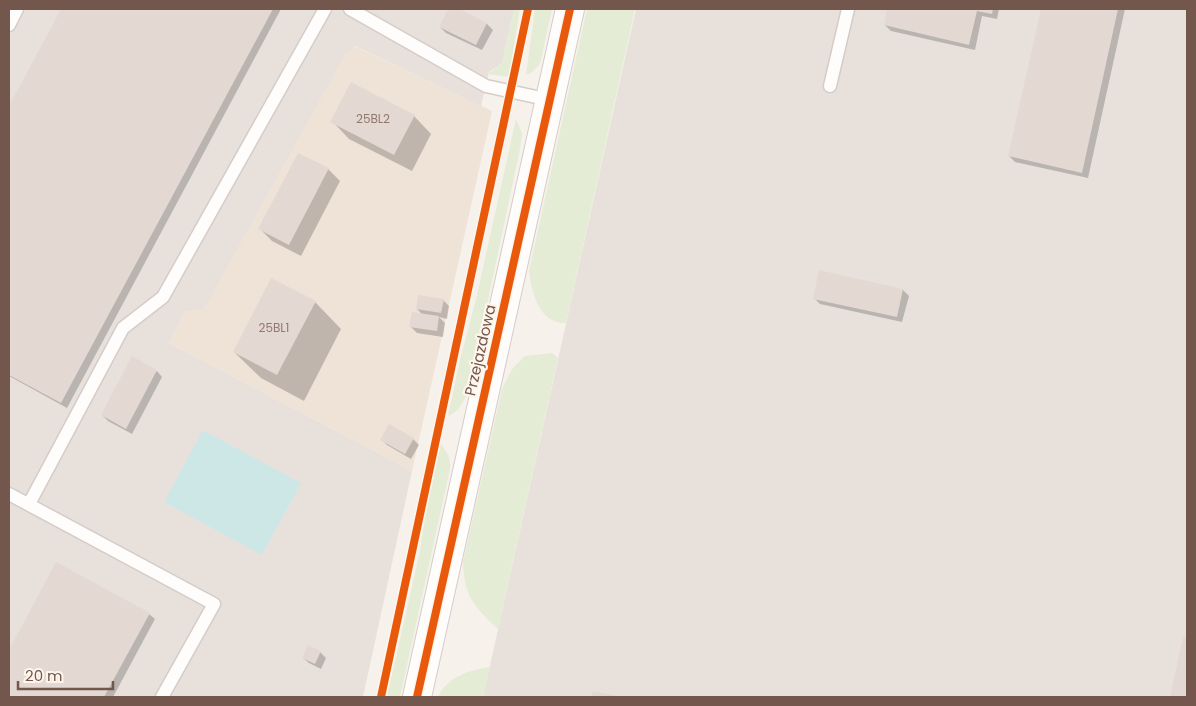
<svg xmlns="http://www.w3.org/2000/svg" width="1196" height="706" font-family="Poppins,sans-serif">
  <style>
    .residential { fill: #efe3d8 }
    .industrial { fill: #e8e1db }
    .green { fill: #e5ecd6 }
    .water { fill: #cde7e6 }
    .shadow { fill: #0003 }
    .building { fill: #e3d9d2 }
    .lines { fill: none; stroke-linecap: round; stroke-linejoin: round }
    .lane-casing { stroke: #d5ccc8; stroke-width: 15 }
    .secondary-casing { stroke: #d5ccc8; stroke-width: 30 }
    .lane { stroke: #fefdfc; stroke-width: 12 }
    .secondary { stroke: #fefdfc; stroke-width: 28 }
    .cycleway-casing { stroke: #fef5ec; stroke-width: 11 }
    .cycleway { stroke: #e8590c; stroke-width: 8 }
    .labels { text-anchor: middle; dominant-baseline: central; stroke-width: 4.5; stroke-linejoin: round; paint-order: stroke }
    .number-label { font-size: 12px; fill: #917970 }
    .street-label { font-size: 15px; fill: #73564c; stroke: #fef5ec }
  </style>
  <rect width="100%" height="100%" fill="#f6f1eb"/>
  <polygon class="residential" points="354,46 492,111 412,471 169,343 185,311 346,53"/>
  <g class="industrial">
    <polygon points="9,9 514,9 502,63 489,72 481,106 355,46 346,53 204,309 185,311 169,343 412,471 363,697 9,697"/>
    <polygon points="636,9 1187,9 1187,697 483,697"/>
  </g>
  <g class="green">
    <polygon points="514,9 520,9 509,77 488,74 502,63"/>
    <polygon points="535,9 552,9 540,64 532,72 526,75"/>
    <path d="M587,9H635L566,323C539,324 532,293 529,271Z"/>
    <path d="M516,119L522,133L520,149L469,390C463,402 460,411 448,416L460,360L477,295Z"/>
    <path d="M552,353L558,358L498,629C474,607 464,596 463,562L502,389L512,369L525,356Z"/>
    <path d="M441,444C447,452 451,458 450,469L400,697H387L420,551L425,517Z"/>
    <path d="M490,667L483,697H438C447,677 469,670 490,667Z"/>
  </g>
  <polygon class="water" points="203,430 301,483 262,555 164,502"/>
  <g class="shadow">
    <polygon points="63,9 281,9 67,408 9,376 9,109"/>
    <polygon points="449,9 456,9 487,24 493,30 482,50 446,33 440,27"/>
    <polygon points="889,9 999,9 997,19 982,16 975,50 891,31 885,25"/>
    <polygon points="1042,9 1125,9 1088,178 1015,162 1009,156"/>
    <polygon points="414,116 431,134 412,171 349,139 332,121"/>
    <polygon points="328,169 340,181 301,256 272,241 260,229"/>
    <polygon points="903,290 909,296 902,322 820,304 814,298"/>
    <polygon points="443,300 449,306 447,319 439,317 445,323 443,337 417,333 411,327 423,315 417,309"/>
    <polygon points="315,302 341,329 304,401 261,378 234,352"/>
    <polygon points="157,371 162,377 132,434 108,421 102,415"/>
    <polygon points="381,439 413,439 419,445 411,459 387,445"/>
    <polygon points="57,563 149,614 155,619 113,697 9,697 9,653"/>
    <polygon points="1184,639 1187,639 1187,697 1171,697"/>
    <polygon points="320,652 326,658 321,669 309,663 303,658"/>
  </g>
  <g class="building">
    <polygon points="61,9 273,9 61,403 9,375 9,106"/>
    <polygon points="448,9 459,9 487,23 476,45 439,27"/>
    <polygon points="887,9 993,9 992,14 977,11 969,45 884,25"/>
    <polygon points="1041,9 1118,9 1082,173 1008,156"/>
    <polygon points="351,82 415,115 394,155 330,122"/>
    <polygon points="298,153 329,168 289,245 258,229"/>
    <polygon points="819,270 903,289 897,317 813,299"/>
    <polygon points="271,278 316,301 277,375 233,352"/>
    <polygon points="418,295 444,299 441,313 416,309"/>
    <polygon points="412,312 439,316 437,331 409,327"/>
    <polygon points="132,356 157,370 126,429 101,415"/>
    <polygon points="389,424 414,438 405,454 380,440"/>
    <polygon points="56,562 150,613 104,697 9,697 9,650"/>
    <polygon points="1183,637 1187,638 1187,697 1170,697"/>
    <polygon points="308,645 321,651 315,664 302,658"/>
    <polygon points="593,691 618,696 618,697 591,697"/>
  </g>
  <g class="lines">
    <g class="lane-casing">
      <g id="lane">
        <polyline points="350,9 486,86 550,100"/>
        <polyline points="9,25 17,9"/>
        <polyline points="830,86 848,9"/>
        <polyline points="9,494 214,604 162,697"/>
        <polyline points="29,504 123,328 163,297 325,9"/>
      </g>
    </g>
    <g class="secondary-casing">
      <polyline id="secondary" points="417,697 570,9"/>
    </g>
    <use href="#lane" class="lane"/>
    <use href="#secondary" class="secondary"/>
    <g class="cycleway-casing">
      <g id="cycleway">
        <polyline points="381,697 528,9"/>
        <polyline points="417,697 570,9"/>
      </g>
    </g>
    <use href="#cycleway" class="cycleway"/>
  </g>
  <g class="labels">
    <g class="number-label">
      <text x="373" y="118">25BL2</text>
      <text x="274" y="327">25BL1</text>
    </g>
    <g class="street-label">
      <text transform="translate(480 350) rotate(-77)">Przejazdowa</text>
    </g>
  </g>
  <rect width="1196" height="706" fill="none" stroke="#73564c" stroke-width="20"/>
  <path d="M18 681v8h95v-8" fill="none" stroke="#73564c" stroke-width="2.5"/>
  <text x="25" y="681" font-size="15" fill="#73564c" stroke="#fef5ec" stroke-width="4" paint-order="stroke">20 m</text>
</svg>
